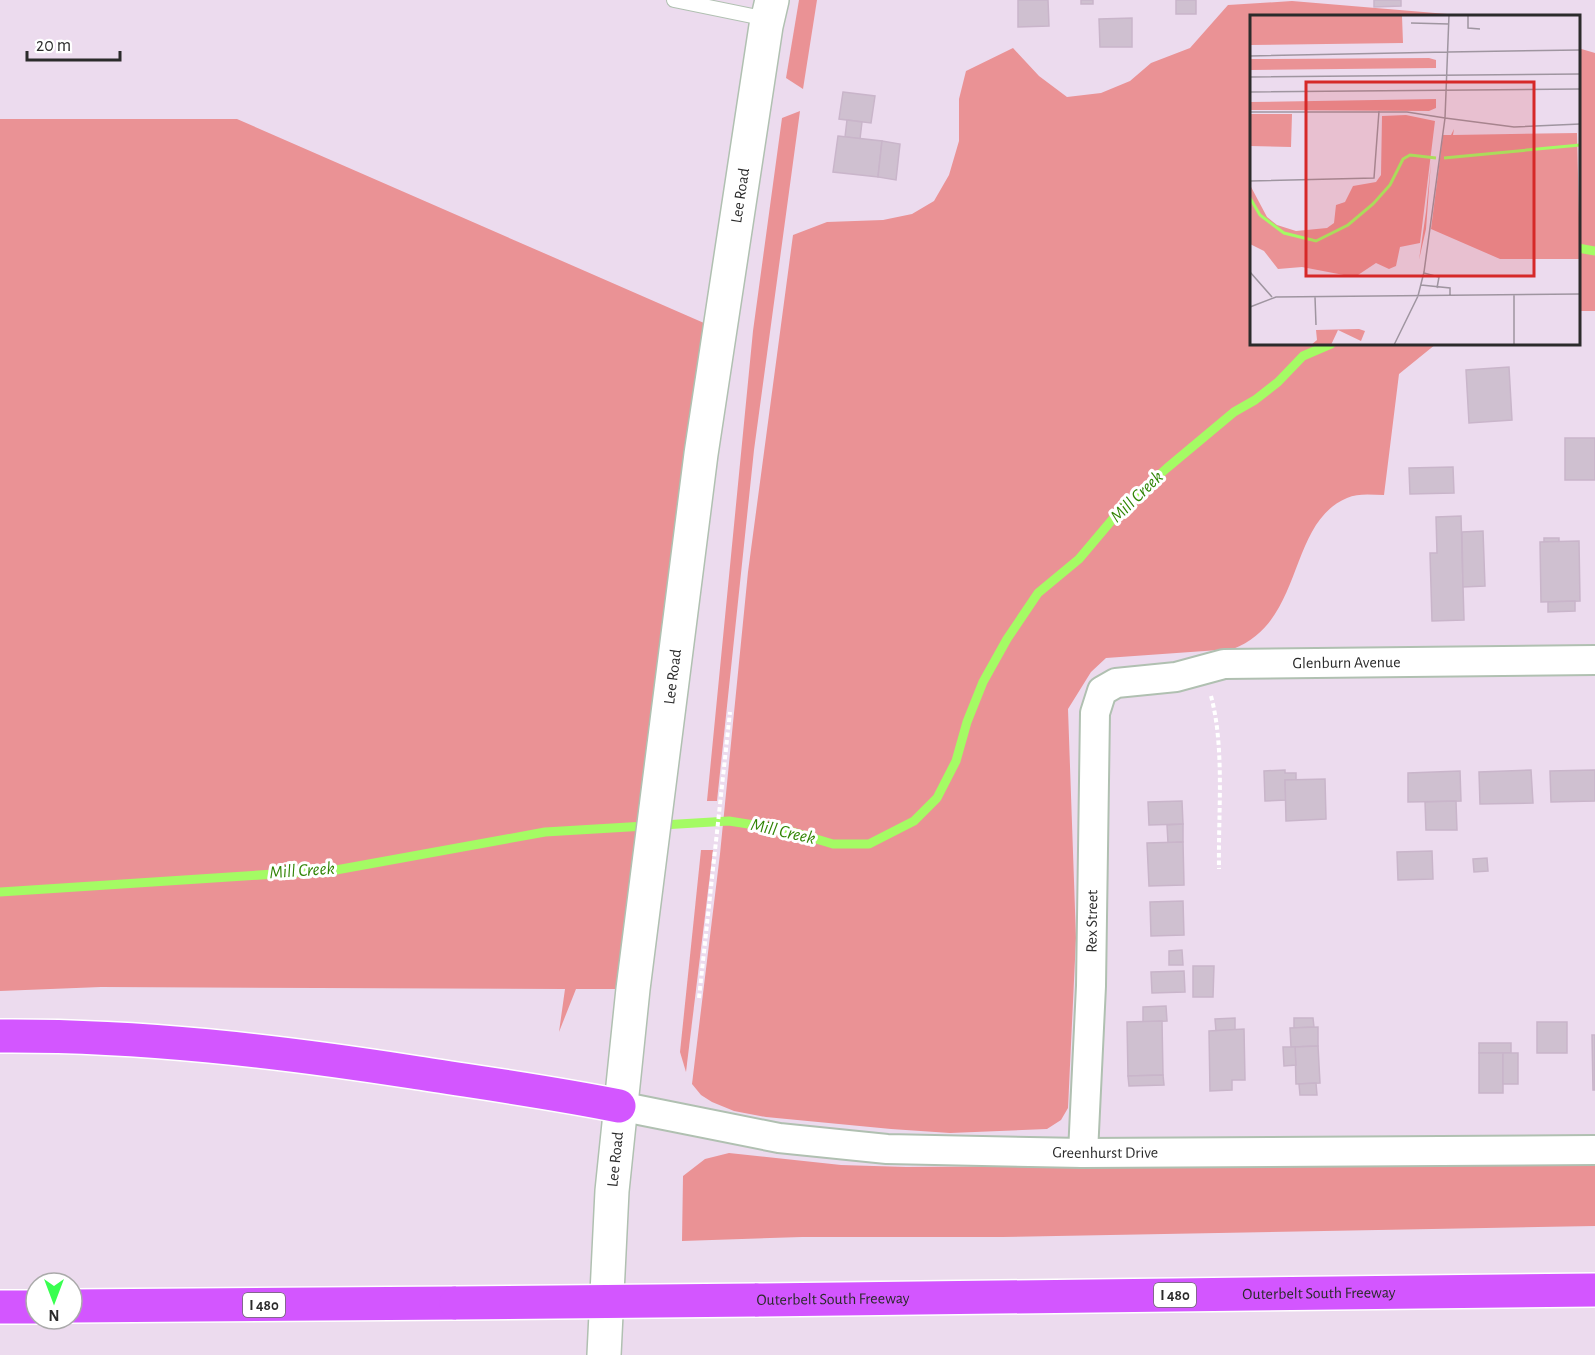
<svg xmlns="http://www.w3.org/2000/svg" width="1595" height="1355" font-family="'Alegreya Sans',sans-serif">
  <style>
    .green { fill: #ea9295 }
    .lines { fill: none; stroke-linecap: round; stroke-linejoin: round }
    .stream { stroke: #a4fb64; stroke-width: 9 }
    .building { fill: #cfc0d0; stroke: #c9b5ca; stroke-width: 1.5 }
    .service-casing { stroke: #b0c0b1; stroke-width: 16 }
    .minor-casing { stroke: #b0c0b1; stroke-width: 32 }
    .secondary-casing { stroke: #b0c0b1; stroke-width: 36 }
    .motorway-casing { stroke: #fff; stroke-width: 36 }
    .path { stroke: #fff; stroke-width: 4; stroke-dasharray: 4.5 3; stroke-linecap: butt }
    .service { stroke: #fff; stroke-width: 14 }
    .minor { stroke: #fff; stroke-width: 28 }
    .secondary { stroke: #fff; stroke-width: 33 }
    .motorway { stroke: #d356ff; stroke-width: 33 }
    .motorway-bridge-casing { stroke: #fff; stroke-width: 36; stroke-linecap: butt }
    .motorway-bridge { stroke: #d356ff; stroke-width: 33 }
    .labels { text-anchor: middle; dominant-baseline: central; stroke-width: 6; stroke-linejoin: round; paint-order: stroke }
    .shield { fill: #fff; stroke: #6b6b6b; stroke-width: 1.5 }
    .shield-label { font-size: 15px; font-weight: bold; fill: #2b2b2b }
    .street-label { font-size: 16px; fill: #2b2b2b; stroke: #fff }
    .water-label { font-size: 18px; font-style: italic; fill: #308404; stroke: #fff }
    .inset-river { fill: none; stroke: #a4fb64; stroke-width: 3 }
    .inset-road { fill: none; stroke: #9f95a0; stroke-width: 1.5 }
    .view { fill: #d62828; fill-opacity: 0.15; stroke: #d62828; stroke-width: 3 }
    .inset-edge { fill: none; stroke: #2b2b2b; stroke-width: 3 }
  </style>
  <rect width="100%" height="100%" fill="#ecdbee"/>
  <g class="green">
    <polygon points="799,0 817,0 803,89 786,78"/>
    <path d="M1292,1L1471,16H1252V344H1436L1399,374L1384,495C1372,495 1358,493 1347,498C1287,523 1305,622 1233,649L1106,658L1091,672L1068,709L1076,938L1068,1108L1061,1120L1047,1129L950,1133L891,1129L766,1117L734,1111L712,1102L701,1095L692,1084L720,854L748,572L793,235L827,222L883,220L912,214L934,201L949,175L959,141V99L966,71L1013,48L1039,76L1067,97L1101,93L1130,81L1151,63L1190,48L1228,5Z"/>
    <polygon points="1578,48 1595,53 1595,311 1579,311"/>
    <polygon points="800,111 754,450 717,801 707,801 753,331 782,118"/>
    <polygon points="0,119 237,119 720,330 633,989 576,989 559,1032 565,989 101,987 0,991"/>
    <polygon points="701,850 713,850 686,1072 680,1052"/>
    <polygon points="729,1153 841,1165 906,1167 1595,1163 1595,1226 1002,1237 802,1237 682,1241 683,1176 705,1159"/>
  </g>
  <g class="lines">
    <g class="stream">
      <polyline points="1578,248 1595,251"/>
      <polyline points="0,892 336,870 545,832 729,821 786,830 833,844 869,844 914,821 937,798 956,761 967,722 983,682 1007,639 1038,593 1079,559 1122,508 1167,468 1234,412 1255,400 1278,382 1303,356 1331,344"/>
    </g>
  </g>
  <g class="building">
    <polygon points="1018,0 1048,0 1049,26 1018,27"/>
    <rect x="1081" y="0" width="12" height="4"/>
    <rect x="1176" y="0" width="20" height="14"/>
    <polygon points="1374,0 1401,0 1401,6 1374,7"/>
    <polygon points="1132,18 1132,47 1100,47 1099,19"/>
    <polygon points="843,92 875,96 871,123 839,119"/>
    <polygon points="847,120 862,122 860,139 845,137"/>
    <polygon points="838,136 882,141 878,177 833,172"/>
    <polygon points="882,141 900,144 896,180 878,177"/>
    <polygon points="1509,367 1512,420 1469,423 1466,370"/>
    <rect x="1565" y="438" width="30" height="42"/>
    <polygon points="1453,467 1454,493 1410,494 1409,468"/>
    <polygon points="1461,516 1464,620 1432,621 1430,553 1437,553 1436,517"/>
    <polygon points="1483,531 1485,586 1463,587 1462,532"/>
    <rect x="1544" y="538" width="15" height="4"/>
    <polygon points="1579,541 1580,601 1541,602 1540,542"/>
    <polygon points="1575,601 1575,611 1548,612 1548,602"/>
    <polygon points="1285,770 1285,773 1296,773 1296,780 1285,780 1286,800 1265,801 1264,771"/>
    <polygon points="1531,770 1533,803 1480,804 1479,772"/>
    <polygon points="1595,770 1595,801 1551,802 1550,771"/>
    <polygon points="1460,771 1461,801 1408,802 1408,773"/>
    <polygon points="1325,779 1326,819 1286,821 1285,780"/>
    <polygon points="1182,801 1183,824 1149,825 1148,802"/>
    <polygon points="1456,801 1457,830 1426,830 1425,802"/>
    <polygon points="1183,824 1183,842 1168,843 1167,825"/>
    <polygon points="1183,842 1184,885 1149,886 1147,843"/>
    <polygon points="1432,851 1433,879 1398,880 1397,852"/>
    <polygon points="1487,858 1488,871 1474,872 1473,859"/>
    <polygon points="1183,901 1184,935 1151,936 1150,902"/>
    <polygon points="1182,950 1183,965 1169,965 1169,951"/>
    <polygon points="1193,966 1214,966 1213,997 1193,997"/>
    <polygon points="1184,971 1185,992 1152,993 1151,972"/>
    <polygon points="1166,1006 1167,1021 1143,1022 1143,1007"/>
    <polygon points="1235,1018 1235,1030 1216,1031 1215,1019"/>
    <polygon points="1294,1018 1313,1018 1314,1027 1294,1028"/>
    <polygon points="1162,1021 1163,1075 1128,1076 1127,1022"/>
    <rect x="1537" y="1022" width="30" height="31"/>
    <polygon points="1318,1027 1318,1046 1291,1047 1290,1028"/>
    <polygon points="1244,1029 1245,1080 1232,1080 1232,1090 1210,1091 1209,1031"/>
    <polygon points="1592,1035 1595,1035 1595,1090 1593,1090"/>
    <rect x="1479" y="1043" width="32" height="10"/>
    <polygon points="1318,1046 1320,1083 1296,1084 1295,1047"/>
    <polygon points="1283,1047 1295,1047 1296,1065 1284,1066"/>
    <rect x="1479" y="1053" width="24" height="40"/>
    <rect x="1503" y="1053" width="15" height="31"/>
    <polygon points="1163,1075 1164,1085 1129,1086 1128,1076"/>
    <polygon points="1316,1083 1317,1095 1300,1095 1299,1084"/>
  </g>
  <g class="lines">
    <g class="service-casing">
      <polyline id="service" points="674,0 767,19"/>
    </g>
    <g class="minor-casing">
      <g id="minor">
        <path id="s1" d="M619,1106L779,1138L887,1149L1083,1153L1595,1150"/>
        <path id="s2" d="M1083,1153L1091,986L1095,713L1102,691L1116,683L1176,677L1224,664L1595,660"/>
      </g>
    </g>
    <g class="secondary-casing">
      <g id="secondary">
        <path id="s3" d="M604,1355L612,1191L633,989L701,454L766,26L772,0"/>
      </g>
    </g>
    <g class="motorway-casing">
      <g id="motorway">
        <path d="M0,1036C139,1035 276,1051 412,1072C482,1083 550,1092 619,1106"/>
        <path id="s4" d="M755,1300L1595,1290"/>
        <polyline points="72,1306 456,1303"/>
        <polyline points="0,1307 36,1307"/>
      </g>
    </g>
    <g class="path">
      <path d="M1211,696C1225,748 1218,815 1219,869"/>
      <polyline points="699,998 730,712"/>
    </g>
    <use href="#service" class="service"/>
    <use href="#minor" class="minor"/>
    <use href="#secondary" class="secondary"/>
    <use href="#motorway" class="motorway"/>
    <g class="motorway-bridge-casing">
      <polyline id="motorway-bridge" points="456,1303 755,1300"/>
    </g>
    <use href="#motorway-bridge" class="motorway-bridge"/>
  </g>
  <g class="labels">
    <g class="shield">
      <rect x="1154" y="1283" width="42" height="24" rx="4.5"/>
      <rect x="243" y="1293" width="42" height="24" rx="4.5"/>
    </g>
    <g class="shield-label">
      <text x="1175" y="1295">I 480</text>
      <text x="264" y="1305">I 480</text>
    </g>
    <g class="street-label">
      <text stroke="none"><textPath href="#s3" startOffset="1168">Lee Road</textPath></text>
      <text stroke="none"><textPath href="#s2" startOffset="712">Glenburn Avenue</textPath></text>
      <text stroke="none"><textPath href="#s3" startOffset="682">Lee Road</textPath></text>
      <text stroke="none"><textPath href="#s2" startOffset="232">Rex Street</textPath></text>
      <text stroke="none"><textPath href="#s1" startOffset="490">Greenhurst Drive</textPath></text>
      <text stroke="none"><textPath href="#s3" startOffset="196">Lee Road</textPath></text>
      <text stroke="none"><textPath href="#s4" startOffset="564">Outerbelt South Freeway</textPath></text>
      <text stroke="none"><textPath href="#s4" startOffset="78">Outerbelt South Freeway</textPath></text>
    </g>
    <g class="water-label">
      <text transform="translate(1137 497) rotate(-44)">Mill Creek</text>
      <text transform="translate(783 832) rotate(13)">Mill Creek</text>
      <text transform="translate(302 871) rotate(-4)">Mill Creek</text>
    </g>
  </g>
  <g transform="translate(1250 15)">
    <rect width="330" height="330" fill="#ecdbee"/>
    <path d="M0,0L152,1L153,28L0,30ZM179,43L186,45V53L0,55V44ZM186,84V93L179,96L0,95V87ZM0,99H42L41,132L0,131ZM156,100L185,106L170,228L150,232L146,251L139,254L126,248L108,260L99,261L52,252L28,254L14,236L0,229V170L17,202L27,210L46,216L77,213L84,208L86,190L95,187L103,171L126,167L131,160L132,101ZM204,114L203,120L327,118L330,244H250L181,214L193,120H201ZM181,147L176,214L169,245L176,197ZM109,314L115,316L111,326L88,315L81,330H61L67,325L66,315Z" fill="#ea9295"/>
    <path class="inset-river" d="M194,143L330,130M0,183L10,200L34,218L66,226L98,210L123,189L140,170L153,144L160,140L186,143"/>
    <path class="inset-road" d="M218,0V13L230,14M161,8L199,9M198,37L330,35M0,41L198,37M0,62L330,59M0,77L330,74M0,97H157L195,103M195,103L264,112L330,109M0,166L124,163L129,96M0,257L22,282M174,258L189,262L187,273M171,270L200,273V280M264,280V330M65,282L66,310M0,292L26,282L330,279M144,330L168,281L174,257L195,103L199,0"/>
    <path class="view" d="M56,67H284V261H56Z"/>
    <rect width="330" height="330" class="inset-edge"/>
  </g>
  <g transform="translate(54 1301) rotate(180)"><circle r="28" fill="#ffffff" stroke="#aaaaaa" stroke-width="1.5"/>
  <path d="M0-4.5L10 22L0 15L-10 22Z" fill="#38ff50"/>
  <text y="-9" font-size="16" font-weight="bold" text-anchor="middle" fill="#2b2b2b">N</text>
  </g>
  <path d="M27 51v9h93v-9" fill="none" stroke="#2b2b2b" stroke-width="3"/>
  <text x="36" y="51" font-size="18" fill="#2b2b2b" stroke="#ffffff" stroke-width="4.5" paint-order="stroke">20 m</text>
</svg>
